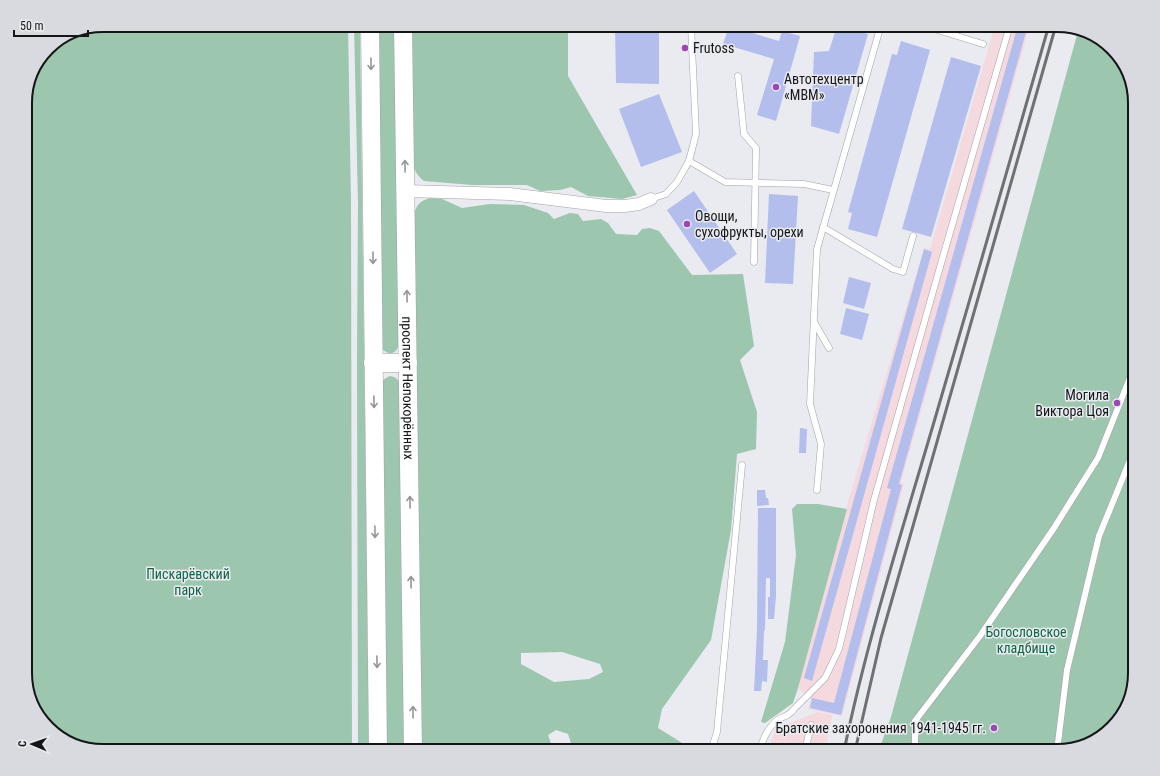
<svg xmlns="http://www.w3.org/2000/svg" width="1160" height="776" font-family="'Roboto Condensed',sans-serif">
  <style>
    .industrial { fill: #f4d9df }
    .green { fill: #9cc6ae; fill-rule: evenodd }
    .building { fill: #b3beec }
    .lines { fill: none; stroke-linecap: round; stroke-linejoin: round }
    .service-casing { stroke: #a2a3a8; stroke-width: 7 }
    .minor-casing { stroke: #a2a3a8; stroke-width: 13 }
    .primary-casing { stroke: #a2a3a8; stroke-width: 19 }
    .service { stroke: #fff; stroke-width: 6 }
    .minor { stroke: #fff; stroke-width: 12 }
    .primary { stroke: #fff; stroke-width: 18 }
    .rail { stroke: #6e7073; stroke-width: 3 }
    .oneway { stroke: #959697 }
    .poi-dot { fill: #9c47b4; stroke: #e9ebf0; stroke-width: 1.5 }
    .labels { text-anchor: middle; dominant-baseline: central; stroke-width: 3; stroke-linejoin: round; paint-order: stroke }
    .poi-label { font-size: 14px; fill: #141517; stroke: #e9ebf0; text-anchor: start }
    .street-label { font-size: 14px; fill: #141517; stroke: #e9ebf0 }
    .park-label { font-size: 14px; fill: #0f6442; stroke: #e9ebf0 }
    .rim { fill: none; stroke: #141517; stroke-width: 2 }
  </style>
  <rect width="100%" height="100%" fill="#e9ebf0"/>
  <g class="industrial">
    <polygon points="995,25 1030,25 901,482 904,484 842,716 808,709 811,699 798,688 848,502 924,248 930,249"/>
    <polygon points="817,712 832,715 825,751 768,751 776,729"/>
  </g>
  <g class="green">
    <polygon points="103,25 348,25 351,204 352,751 103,751 60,738 35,712 25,678 25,98 31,73 48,48 73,31"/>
    <polygon points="354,25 360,25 369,751 358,751 357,363 358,203"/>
    <path d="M376,25H395L399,344C397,354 389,356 382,349Z"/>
    <path d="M412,25H568V76L637,195L622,199L588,196L571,187L560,190L540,191L527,185H472L424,181C418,176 415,172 413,165Z"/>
    <polygon points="1078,31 1100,38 1125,64 1135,103 1135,673 1122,716 1092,743 1057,751 880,751 880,747 891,717"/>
    <path d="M430,198L442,199L462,208L490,204L524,205L548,213L554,219L570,213L578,214L583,221L601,219L608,223L616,234L637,235L642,229L650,228L659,231L692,275L743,274L754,346L740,360L757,412L756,449L737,454L731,530L711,640L662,709L658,728L695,751H566L572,746L568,734L556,730L548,735L553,749L563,751H421L414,215C416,205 420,201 430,198ZM562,652L600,664L603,672L589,679L554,682L521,664V653Z"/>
    <path d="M390,376C396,377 398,379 400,385L404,751H385L382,381L386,378Z"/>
    <polygon points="797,504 818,504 847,509 798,688 793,703 765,723 761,722 785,642 796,555 792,509"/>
  </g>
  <g class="building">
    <polygon points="615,25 659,25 659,84 616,83"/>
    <polygon points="1018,25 1028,25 899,484 902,485 841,715 810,708 812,698 834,703 891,489 887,488"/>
    <polygon points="729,26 779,41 782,31 800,36 776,121 757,115 774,59 723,44"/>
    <polygon points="837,26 868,34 839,134 811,126 814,52 829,51"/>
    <polygon points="901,41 930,50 877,237 848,229 852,213 848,212 892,54 897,55"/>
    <polygon points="951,57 981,66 931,237 902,229"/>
    <polygon points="659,94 682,152 641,167 619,109"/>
    <polygon points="694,191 737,254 710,273 667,210"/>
    <polygon points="769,194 798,196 793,284 765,283"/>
    <polygon points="924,249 932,252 812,681 804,678"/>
    <polygon points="849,277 871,283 864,309 843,303"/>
    <polygon points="846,308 869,314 862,340 840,334"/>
    <polygon points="800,428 807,429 806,453 799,453"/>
    <polygon points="757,490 765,490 766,498 768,498 769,505 757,506"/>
    <polygon points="758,508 776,508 776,596 774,619 768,619 768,597 770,597 770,578 766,578 765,630 764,631 763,660 768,660 767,682 762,681 761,691 754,691 757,630"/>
  </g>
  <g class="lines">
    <g class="service-casing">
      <g id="service">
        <polyline points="921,25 983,44"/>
        <polyline points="738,76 744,134 756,148 754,262"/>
        <polyline points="689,161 725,182 804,184 833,190"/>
        <polyline points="651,199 666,194 677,182 689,161 696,134 691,25"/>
        <polyline points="823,227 893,269 903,272 913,236"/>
        <polyline points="814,322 829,348"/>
        <polyline points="817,490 821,444 810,404 817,249 881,25"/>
        <polyline points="711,751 717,732 742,465"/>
        <path d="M759,751C763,740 767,729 776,721C783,716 790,716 794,709L825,678L839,649L874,500L938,274L1010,25"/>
        <polyline points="805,751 811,725"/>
        <polyline points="915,751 915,721 980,636 1054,528 1079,488 1098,458 1135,365"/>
        <polyline points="1057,751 1067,670 1099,536 1135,448"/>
      </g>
    </g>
    <g class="minor-casing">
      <polyline id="minor" points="406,191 510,194 606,206 625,206 639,204 651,199"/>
    </g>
    <g class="primary-casing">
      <g id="primary">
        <polyline points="370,25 378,751"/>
        <path id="s1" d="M403,25L413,751"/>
        <polyline points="373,363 408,363"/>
      </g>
    </g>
    <use href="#service" class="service"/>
    <use href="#minor" class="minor"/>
    <use href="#primary" class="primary"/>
    <g class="rail">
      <path d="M844,751C867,640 902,531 934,422C973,290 1011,157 1049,25"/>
      <polyline points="855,751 881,638 1056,25"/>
    </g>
  </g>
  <defs><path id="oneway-shaft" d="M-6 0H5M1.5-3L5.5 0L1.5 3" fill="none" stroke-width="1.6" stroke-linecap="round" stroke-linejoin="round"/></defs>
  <g class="oneway">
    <use href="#oneway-shaft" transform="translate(371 64) rotate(89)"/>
    <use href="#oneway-shaft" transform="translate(405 166) rotate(-91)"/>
    <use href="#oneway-shaft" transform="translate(373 258) rotate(90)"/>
    <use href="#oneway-shaft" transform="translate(407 296) rotate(-91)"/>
    <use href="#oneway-shaft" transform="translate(374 402) rotate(89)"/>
    <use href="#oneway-shaft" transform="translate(410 502) rotate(-91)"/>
    <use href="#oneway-shaft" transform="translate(375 532) rotate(89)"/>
    <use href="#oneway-shaft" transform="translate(411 582) rotate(-91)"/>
    <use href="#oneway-shaft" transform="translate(377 662) rotate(89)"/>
    <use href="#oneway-shaft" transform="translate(413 712) rotate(-91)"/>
  </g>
  <g class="poi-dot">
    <circle cx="685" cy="48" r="4"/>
    <circle cx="776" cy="87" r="4"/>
    <circle cx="687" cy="224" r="4"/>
    <circle cx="1117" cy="403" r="4"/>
    <circle cx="994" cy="728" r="4"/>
  </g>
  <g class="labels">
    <g class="poi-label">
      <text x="693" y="48">Frutoss</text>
      <text x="784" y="79">Автотехцентр<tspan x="784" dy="16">«МВМ»</tspan></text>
      <text x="695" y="216">Овощи,<tspan x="695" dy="16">сухофрукты, орехи</tspan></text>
      <text x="1109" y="395" text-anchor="end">Могила<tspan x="1109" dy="16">Виктора Цоя</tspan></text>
      <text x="986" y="728" text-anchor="end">Братские захоронения 1941-1945 гг.</text>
    </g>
    <g class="street-label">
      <text stroke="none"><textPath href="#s1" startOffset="363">проспект Непокорённых</textPath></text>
    </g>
    <g class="park-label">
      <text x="188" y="574">Пискарёвский<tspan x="188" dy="16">парк</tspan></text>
      <text x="1026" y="632">Богословское<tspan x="1026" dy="16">кладбище</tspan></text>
    </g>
  </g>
  <path d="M0 0H1160V776H0ZM103 32H1057A71 71 0 0 1 1128 103V673A71 71 0 0 1 1057 744H103A71 71 0 0 1 32 673V103A71 71 0 0 1 103 32Z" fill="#d8dadf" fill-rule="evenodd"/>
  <path class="rim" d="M103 32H1057A71 71 0 0 1 1128 103V673A71 71 0 0 1 1057 744H103A71 71 0 0 1 32 673V103A71 71 0 0 1 103 32Z"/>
  <g transform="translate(32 744) rotate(272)" stroke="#e9ebf0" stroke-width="3" paint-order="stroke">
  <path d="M0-3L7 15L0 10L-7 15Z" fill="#141517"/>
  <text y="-6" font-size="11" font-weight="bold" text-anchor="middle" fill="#141517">С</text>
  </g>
  <path d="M14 30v6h74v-6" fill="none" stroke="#141517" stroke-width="2"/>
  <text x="20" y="30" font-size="12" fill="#141517" stroke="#e9ebf0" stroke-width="3" paint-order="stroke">50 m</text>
</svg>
